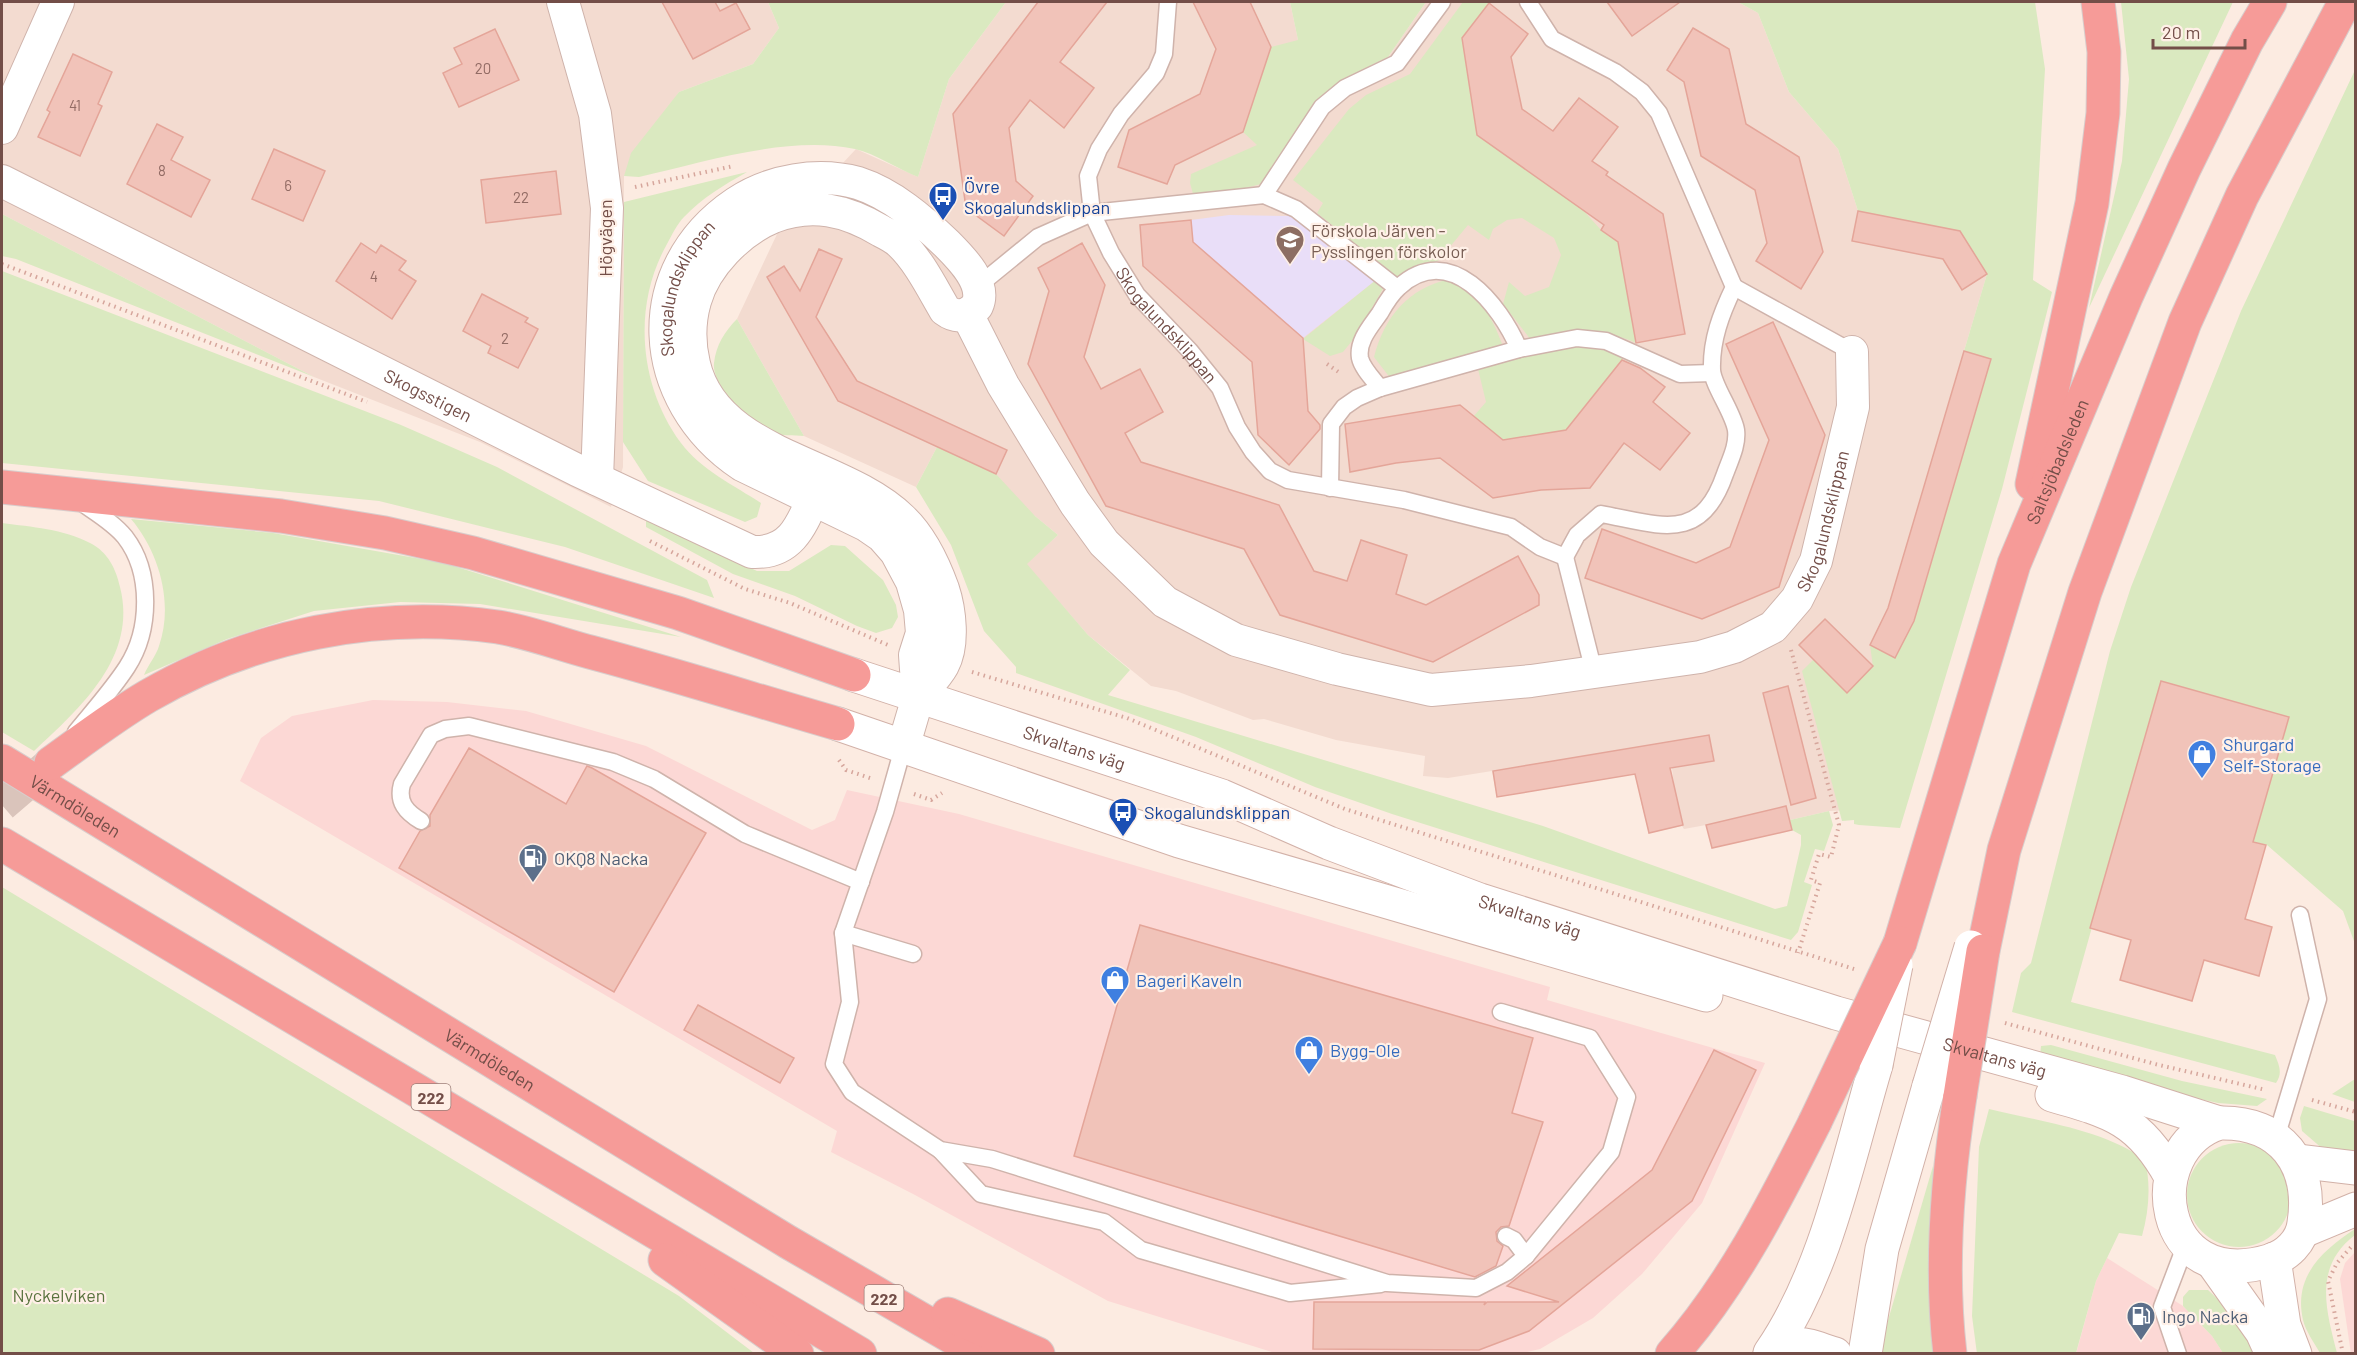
<svg xmlns="http://www.w3.org/2000/svg" width="2357" height="1355" font-family="Barlow,sans-serif">
  <style>
    .residential { fill: #f3dbd0 }
    .commercial { fill: #fcd8d5 }
    .education { fill: #e9def8 }
    .green { fill: #dae9c0 }
    .building { fill: #f1c3b9; stroke: #e4a599; stroke-width: 1.5 }
    .lines { fill: none; stroke-linecap: round; stroke-linejoin: round }
    .highway-tunnel { stroke: #dac4bb; stroke-width: 33; stroke-dasharray: 33 16; stroke-linecap: butt }
    .lane-casing { stroke: #cfb3ab; stroke-width: 19 }
    .street-casing { stroke: #cfb3ab; stroke-width: 34 }
    .secondary-casing { stroke: #d2b1a8; stroke-width: 35 }
    .highway-casing { stroke: #d8cdcc; stroke-width: 35 }
    .path { stroke: #d6a69c; stroke-width: 4; stroke-dasharray: 1.5 4.5; stroke-linecap: butt }
    .lane { stroke: #fff; stroke-width: 16 }
    .street { stroke: #fff; stroke-width: 32 }
    .secondary { stroke: #fff; stroke-width: 33 }
    .highway { stroke: #f69b98; stroke-width: 33 }
    .secondary-bridge-casing { stroke: #d2b1a8; stroke-width: 35; stroke-linecap: butt }
    .highway-bridge-casing { stroke: #d8cdcc; stroke-width: 35; stroke-linecap: butt }
    .secondary-bridge { stroke: #fff; stroke-width: 33 }
    .highway-bridge { stroke: #f69b98; stroke-width: 33 }
    .labels { text-anchor: middle; dominant-baseline: central; stroke-width: 4.5; stroke-linejoin: round; paint-order: stroke }
    .number-label { font-size: 15px; fill: #926b64 }
    .shield { fill: #fff0e7; stroke: #9d7f78; stroke-width: 1.5 }
    .shield-label { font-size: 16px; font-weight: bold; fill: #734e48 }
    .transit-label { font-size: 18px; fill: #164399; stroke: #fff0e7; text-anchor: start }
    .education-label { font-size: 18px; fill: #785e54; stroke: #fff0e7; text-anchor: start }
    .street-label { font-size: 18px; fill: #734e48; stroke: #fff0e7 }
    .shop-label { font-size: 18px; fill: #366cbe; stroke: #fff0e7; text-anchor: start }
    .service-label { font-size: 18px; fill: #4e5e75; stroke: #fff0e7; text-anchor: start }
    .park-label { font-size: 18px; fill: #59733e; stroke: #fff0e7 }
  </style>
  <rect width="100%" height="100%" fill="#fcebe1"/>
  <g class="residential">
    <polygon points="2,2 768,2 779,28 753,64 679,92 624,176 623,467 611,507 480,442 314,377 2,214"/>
    <polygon points="1006,2 1290,2 1302,59 1388,57 1426,2 1738,2 1758,13 1789,92 1838,149 1858,211 1960,231 1987,274 1964,351 1991,359 1854,810 1829,811 1790,820 1792,830 1712,848 1706,825 1684,829 1682,826 1649,833 1641,802 1675,794 1672,768 1497,797 1492,771 1448,778 1423,776 1425,756 1336,740 1264,719 1253,720 1176,691 1151,686 1088,635 1026,564 1058,535 1035,516 937,447 916,487 804,436 737,319 778,232 856,149 918,177 949,79"/>
  </g>
  <g class="commercial">
    <polygon points="373,700 447,702 526,711 646,746 812,830 835,820 847,790 959,814 1550,987 1547,1000 1765,1063 1702,1203 1642,1274 1593,1318 1540,1349 1523,1353 1275,1353 1108,1301 915,1195 831,1152 837,1131 240,781 261,738 292,716"/>
    <polygon points="2355,1252 2356,1353 2351,1354 2340,1279 2345,1263"/>
    <polygon points="2107,1258 2183,1306 2212,1336 2223,1353 2076,1354 2096,1281"/>
  </g>
  <polygon class="education" points="1229,215 1289,216 1310,226 1376,280 1303,338 1193,242 1191,220"/>
  <g class="green">
    <path d="M768,2H1006L949,79L918,177C898,169 876,154 855,149C788,135 705,162 639,177L624,176L631,153L679,92L753,64L779,28Z"/>
    <polygon points="1290,2 1426,2 1388,57 1341,80 1326,94 1276,171 1261,184 1195,201 1190,183 1191,174 1257,145 1243,132 1271,47 1298,40"/>
    <path d="M1463,2H1490L1462,38L1477,135L1582,209L1601,230L1618,242L1636,343C1598,326 1571,335 1531,340L1503,304L1509,282L1525,296L1549,287L1561,255L1554,238L1522,218L1507,220L1493,229L1489,240L1468,225L1439,260L1398,278L1317,213L1323,203L1293,180L1349,109L1366,95L1410,74Z"/>
    <polygon points="1738,2 2035,2 2045,69 2033,280 2052,292 2002,489 1900,828 1859,825 1854,824 1854,820 1842,821 1802,671 1814,659 1847,692 1873,667 1870,645 1895,657 1990,359 1964,351 1987,274 1960,231 1858,211 1838,149 1789,92 1758,13"/>
    <polygon points="2121,2 2233,2 2089,308 2122,161 2129,79"/>
    <path d="M2355,70V944L2343,911L2267,845L2253,842L2289,717L2161,681L2071,1002L2275,1055C2279,1065 2283,1073 2276,1083L2012,1012L2021,973L2031,963L2110,651L2131,587L2241,311Z"/>
    <path d="M747,172C724,185 702,198 684,217C677,224 672,235 667,244C632,306 639,386 681,443C700,469 735,486 761,503L757,517L745,522L648,481L623,442L624,202Z"/>
    <polygon points="2,214 314,377 16,259 2,256"/>
    <polygon points="2,271 401,425 497,467 707,580 714,598 565,547 379,501 2,463"/>
    <path d="M1451,279C1478,292 1492,317 1502,344L1391,379L1374,357C1384,317 1409,287 1451,279Z"/>
    <polygon points="1376,280 1384,287 1356,336 1343,352 1330,356 1303,339"/>
    <path d="M737,319L804,436C794,435 781,436 772,433C752,425 711,386 714,363C716,345 725,331 737,319Z"/>
    <polygon points="1589,344 1625,356 1566,430 1503,440 1473,417 1486,402 1478,369 1520,357"/>
    <polygon points="937,447 996,474 1035,516 1058,535 1027,564 1088,635 1130,670 1108,695 1543,826 1775,909 1787,906 1801,845 1801,835 1792,830 1790,820 1829,811 1833,825 1824,851 1815,849 1804,882 1812,885 1798,932 1791,940 1392,814 1315,787 1196,737 1016,673 1016,667 984,631 951,545 916,487"/>
    <path d="M131,519L273,533L444,563L681,637L480,604L400,602L314,611L227,639L144,675C148,665 156,656 159,646C174,603 159,552 131,519Z"/>
    <polygon points="646,519 757,571 789,571 831,545 845,546 883,580 896,605 898,617 892,628 876,633 857,626 795,596 733,574 646,527"/>
    <path d="M2,523C32,527 63,529 90,543C108,552 116,569 120,587C138,657 80,708 34,751L2,732Z"/>
    <polygon points="2,887 679,1296 754,1353 2,1353"/>
    <polygon points="2051,1045 2182,1081 2267,1099 2257,1106 2218,1103 2169,1092 2040,1057 2041,1046"/>
    <polygon points="2355,1079 2355,1102 2332,1094"/>
    <polygon points="2304,1106 2354,1121 2355,1159 2324,1150 2302,1131 2300,1118"/>
    <path d="M1989,1109C2038,1121 2105,1130 2145,1160C2151,1185 2149,1211 2142,1236L2119,1233L2096,1281L2076,1353L1977,1354L1972,1316L1979,1147Z"/>
    <circle cx="2239" cy="1195" r="52"/>
    <polygon points="1933,1166 1936,1353 1883,1353 1882,1341"/>
    <path d="M2355,1229V1235C2313,1267 2326,1310 2337,1353H2320C2314,1342 2306,1332 2303,1320C2293,1276 2323,1250 2355,1229Z"/>
    <polygon points="2189,1290 2208,1290 2230,1311 2260,1353 2223,1353 2212,1336 2183,1306 2183,1297"/>
  </g>
  <g class="building">
    <polygon points="662,2 715,2 720,11 736,3 750,29 693,59"/>
    <polygon points="1038,2 1107,2 1060,62 1094,88 1064,128 1030,100 1009,128 1016,181 1033,196 1004,236 966,208 953,114"/>
    <polygon points="1193,2 1250,2 1271,47 1243,132 1175,165 1167,184 1118,167 1129,130 1200,94 1216,49"/>
    <polygon points="1607,2 1680,2 1632,36"/>
    <polygon points="1489,3 1528,34 1511,57 1522,109 1553,131 1579,98 1618,127 1592,161 1608,172 1606,175 1663,214 1685,334 1636,343 1618,242 1601,230 1604,225 1477,135 1462,38"/>
    <polygon points="1693,28 1729,49 1746,124 1799,157 1823,252 1801,289 1756,261 1767,243 1755,190 1701,156 1684,82 1667,70"/>
    <polygon points="495,29 519,80 459,107 443,73 462,64 454,48"/>
    <polygon points="73,54 112,72 98,104 102,106 80,156 38,137 50,112 47,110"/>
    <polygon points="157,124 183,137 171,160 210,180 191,217 127,184"/>
    <polygon points="274,149 325,171 303,221 252,199"/>
    <polygon points="556,171 561,214 486,223 481,180"/>
    <polygon points="1858,211 1960,231 1987,274 1962,290 1943,259 1852,241"/>
    <polygon points="1191,220 1193,242 1303,338 1308,411 1320,425 1320,429 1289,465 1258,435 1252,362 1143,266 1140,225"/>
    <polygon points="361,243 376,253 381,245 406,261 399,270 416,281 392,319 336,281"/>
    <polygon points="1082,243 1105,285 1084,357 1101,389 1140,369 1163,412 1125,433 1141,462 1279,505 1314,571 1347,581 1361,540 1407,555 1396,594 1426,605 1518,556 1539,595 1539,605 1433,662 1280,615 1244,549 1106,506 1028,364 1049,291 1038,268"/>
    <polygon points="819,249 842,259 816,317 857,381 1007,450 996,474 838,401 767,277 784,266 800,291"/>
    <polygon points="482,294 528,318 525,322 538,329 518,368 488,353 491,346 463,331"/>
    <polygon points="1773,322 1825,435 1779,587 1702,619 1585,578 1602,529 1696,563 1730,547 1769,440 1726,344"/>
    <polygon points="1964,351 1991,359 1914,621 1895,658 1870,645 1888,608"/>
    <polygon points="1622,360 1640,368 1665,387 1653,402 1690,433 1660,470 1624,443 1590,488 1541,490 1493,498 1440,458 1396,463 1350,472 1345,424 1460,405 1503,440 1566,430"/>
    <polygon points="1825,619 1873,666 1847,693 1799,645"/>
    <polygon points="2161,681 2289,717 2253,842 2266,845 2245,919 2272,927 2259,976 2204,960 2192,1001 2120,980 2131,940 2090,928"/>
    <polygon points="1788,686 1816,798 1791,805 1763,693"/>
    <polygon points="1709,735 1714,761 1670,768 1683,825 1649,833 1635,774 1497,797 1493,771"/>
    <polygon points="469,748 566,804 587,766 592,768 706,833 614,992 399,868 420,831 430,826 430,815"/>
    <polygon points="1786,806 1792,830 1712,848 1706,825"/>
    <polygon points="1140,925 1533,1038 1512,1113 1543,1122 1509,1226 1501,1227 1496,1232 1497,1241 1503,1246 1496,1266 1475,1277 1074,1156"/>
    <polygon points="698,1005 794,1058 780,1083 684,1030"/>
    <polygon points="1714,1050 1756,1070 1692,1201 1529,1331 1479,1350 1313,1349 1314,1302 1485,1302 1484,1305 1487,1302 1559,1302 1507,1286 1652,1170"/>
  </g>
  <g class="lines">
    <polyline class="highway-tunnel" points="2,805 51,763"/>
    <g class="lane-casing">
      <g id="lane">
        <path id="s1" d="M1168,2L1164,54L1156,73L1121,114L1099,149L1088,176L1092,213L1111,253L1137,295L1190,351L1220,388L1237,427L1253,452L1270,471L1288,480L1404,500L1511,527L1540,547L1565,557L1577,535L1601,514C1661,525 1701,544 1725,474C1730,460 1738,445 1736,430C1733,412 1713,386 1712,370C1711,340 1721,314 1734,287L1659,113L1642,92L1615,72L1552,39L1528,2"/>
        <polyline points="1264,195 1322,107 1345,88 1397,63 1442,2"/>
        <polyline points="978,286 1038,237 1092,213 1264,195 1296,209 1397,288"/>
        <polyline points="1734,287 1852,352"/>
        <path d="M1380,388C1374,380 1362,368 1360,358C1357,341 1371,326 1380,313C1385,304 1391,294 1399,287C1450,240 1500,305 1519,349"/>
        <polyline points="1330,488 1331,424 1344,407 1357,398 1380,388 1519,349 1577,338 1606,341 1680,374 1712,373"/>
        <polyline points="1565,557 1594,672"/>
        <path d="M76,732C93,711 112,690 127,667C151,630 152,572 125,537C113,522 93,511 78,500"/>
        <polyline points="903,748 885,812 843,933 913,954"/>
        <path d="M421,821C406,812 397,802 402,784L431,735L445,729L469,726L613,762L654,779L745,834L861,882"/>
        <polyline points="843,933 850,1002 834,1064 852,1092 940,1150 992,1159 1387,1283 1476,1288 1507,1272 1526,1256 1514,1240 1506,1236"/>
        <polyline points="1501,1012 1590,1038 1627,1097 1611,1152 1526,1256"/>
        <polyline points="2276,1138 2318,999 2300,915"/>
        <polyline points="940,1150 981,1194 1104,1222 1141,1250 1290,1293 1381,1284"/>
        <polyline points="2178,1354 2162,1307 2186,1244"/>
      </g>
    </g>
    <g class="street-casing">
      <g id="street">
        <polyline points="563,2 595,114 607,208 597,479"/>
        <polyline points="2,128 58,2"/>
        <path id="s2" d="M2,181L577,470L752,552C798,554 804,515 822,479"/>
        <path id="s3" d="M967,314L1003,385L1075,503L1104,543L1165,602L1236,640L1337,669L1431,690L1531,681L1700,657L1734,647L1773,627L1797,599L1816,561L1853,407L1852,352"/>
        <path id="s4" d="M903,748L918,697L915,655L922,633L920,610L912,582L896,552L882,536L866,525L742,465C645,400 637,270 736,203C770,180 818,172 858,183C892,194 922,220 947,244C962,259 987,284 977,306C967,316 957,319 945,310C932,288 919,261 900,243C895,238 887,234 881,231C846,210 812,202 773,217C739,231 705,266 695,301C689,322 689,343 694,364C715,456 843,461 902,519C922,538 934,564 943,589C950,610 954,645 943,665C937,676 926,687 918,697"/>
      </g>
    </g>
    <g class="secondary-casing">
      <g id="secondary">
        <path id="s5" d="M854,675L1222,796L1329,843L1480,900L1836,1013L2122,1092L2219,1123"/>
        <polyline points="838,724 1179,841 1706,995"/>
        <path d="M2052,1095C2112,1112 2140,1120 2171,1177"/>
        <path d="M2219,1123C2281,1121 2313,1164 2304,1223C2302,1241 2287,1256 2269,1261C2156,1294 2139,1149 2219,1123Z"/>
        <polyline points="2297,1161 2356,1168"/>
        <polyline points="2303,1231 2356,1209"/>
        <polyline points="2274,1259 2284,1325 2295,1354"/>
        <polyline points="2213,1263 2262,1332 2272,1354"/>
        <path d="M1770,1353C1826,1272 1848,1159 1876,1065"/>
        <path d="M1770,1354C1798,1338 1806,1345 1835,1354"/>
        <polyline points="1865,1354 1882,1249 1929,1086"/>
      </g>
    </g>
    <g class="highway-casing">
      <g id="highway">
        <polyline points="2032,484 2092,203 2103,113 2104,52 2098,2"/>
        <polyline points="2,487 281,516 385,533 473,553 678,613 854,675"/>
        <path id="s6" d="M2,761L788,1242L981,1354"/>
        <path d="M51,763C83,740 114,716 148,696C253,635 377,610 498,627C528,632 560,644 590,652C673,674 755,700 838,724"/>
        <polyline points="2,844 860,1354"/>
        <path id="s7" d="M1900,943L2014,564L2126,297L2184,169L2247,41L2270,2"/>
        <polyline points="1983,951 2004,850 2085,592 2185,322 2242,196 2345,2"/>
        <polyline points="665,1260 797,1354"/>
        <polyline points="948,1314 1038,1354"/>
        <path d="M1672,1354C1733,1285 1774,1203 1815,1122"/>
        <path d="M1950,1354C1940,1269 1947,1180 1960,1096"/>
      </g>
    </g>
    <g class="path">
      <polyline points="635,187 734,166"/>
      <polyline points="2,264 367,402"/>
      <polyline points="1327,364 1340,373"/>
      <polyline points="650,541 745,589 790,603 888,645"/>
      <polyline points="1791,650 1839,825 1831,857 1819,854 1811,880 1820,883 1798,953"/>
      <polyline points="972,672 1127,718 1345,809 1854,969"/>
      <polyline points="839,760 846,770 870,778"/>
      <polyline points="914,794 931,800 942,793"/>
      <polyline points="2005,1023 2155,1064 2266,1090"/>
      <polyline points="2312,1100 2356,1112"/>
      <polyline points="2343,1354 2328,1281 2337,1263 2352,1246"/>
    </g>
    <use href="#lane" class="lane"/>
    <use href="#street" class="street"/>
    <use href="#secondary" class="secondary"/>
    <use href="#highway" class="highway"/>
    <g class="secondary-bridge-casing">
      <g id="secondary-bridge">
        <polyline points="1876,1065 1896,965"/>
        <polyline points="1929,1086 1971,947"/>
      </g>
    </g>
    <g class="highway-bridge-casing">
      <g id="highway-bridge">
        <polyline points="1960,1096 1983,951"/>
        <polyline points="1815,1122 1900,943"/>
      </g>
    </g>
    <use href="#secondary-bridge" class="secondary-bridge"/>
    <use href="#highway-bridge" class="highway-bridge"/>
  </g>
  <defs>
    <g id="bus-pin" transform="scale(1.5)"><path d="M0 17L-7.5 6A9.5 9.5 0 1 1 7.5 6Z" fill="#1a4fb4" stroke="#fff0e7"/><path d="M-5-6H5V4H4V6H2V4H-2V6H-4V4H-5ZM-3.5-4V0h7V-4ZM-3.5 1.2v1.5H-2V1.2ZM2 1.2v1.5H3.5V1.2Z" fill="#fff"/></g>
    <g id="school-pin" transform="scale(1.5)"><path d="M0 17L-7.5 6A9.5 9.5 0 1 1 7.5 6Z" fill="#8d6e63" stroke="#fff0e7"/><path d="M0-5L7-2L0 1L-7-2ZM-4 1L0 2.5L4 1V4Q0 6-4 4Z" fill="#fff"/></g>
    <g id="shop-pin" transform="scale(1.5)"><path d="M0 17L-7.5 6A9.5 9.5 0 1 1 7.5 6Z" fill="#3f7fe0" stroke="#fff0e7"/><path d="M-5-2.5h2.3a2.7 3.5 0 0 1 5.4 0H5L5.5 6h-11ZM-1.5-2.5h3a1.5 2.3 0 0 0-3 0Z" fill="#fff"/></g>
    <g id="fuel-pin" transform="scale(1.5)"><path d="M0 17L-7.5 6A9.5 9.5 0 1 1 7.5 6Z" fill="#5c6f8a" stroke="#fff0e7"/><path d="M-5.5-6h7V0h2V4h1.3V-2.5L3-4.5l.8-.8L6-3V5H2.5V1h-1V6h-7ZM-4.2-4.7v3.2H.2V-4.7Z" fill="#fff"/></g>
  </defs>
  <g fill-rule="evenodd">
    <use href="#bus-pin" x="943" y="196"/>
    <use href="#school-pin" x="1290" y="240"/>
    <use href="#shop-pin" x="2202" y="754"/>
    <use href="#bus-pin" x="1123" y="812"/>
    <use href="#fuel-pin" x="533" y="858"/>
    <use href="#shop-pin" x="1115" y="980"/>
    <use href="#shop-pin" x="1309" y="1050"/>
    <use href="#fuel-pin" x="2141" y="1316"/>
  </g>
  <g class="labels">
    <g class="number-label">
      <text x="483" y="68">20</text>
      <text x="75" y="105">41</text>
      <text x="162" y="170">8</text>
      <text x="288" y="185">6</text>
      <text x="521" y="197">22</text>
      <text x="374" y="276">4</text>
      <text x="505" y="338">2</text>
    </g>
    <g class="shield">
      <rect x="411.5" y="1084" width="39" height="26" rx="4.5"/>
      <rect x="864.5" y="1285" width="39" height="26" rx="4.5"/>
    </g>
    <g class="shield-label">
      <text x="431" y="1097">222</text>
      <text x="884" y="1298">222</text>
    </g>
    <g class="transit-label">
      <text x="964" y="186">Övre<tspan x="964" dy="21">Skogalundsklippan</tspan></text>
      <text x="1144" y="812">Skogalundsklippan</text>
    </g>
    <g class="education-label">
      <text x="1311" y="230">Förskola Järven -<tspan x="1311" dy="21">Pysslingen förskolor</tspan></text>
    </g>
    <g class="street-label">
      <text transform="translate(605 238) rotate(-90)">Högvägen</text>
      <text stroke="none"><textPath href="#s4" startOffset="591">Skogalundsklippan</textPath></text>
      <text stroke="none"><textPath href="#s1" startOffset="370">Skogalundsklippan</textPath></text>
      <text stroke="none"><textPath href="#s2" startOffset="477">Skogsstigen</textPath></text>
      <text stroke="none"><textPath href="#s7" startOffset="507">Saltsjöbadsleden</textPath></text>
      <text stroke="none"><textPath href="#s3" startOffset="1104">Skogalundsklippan</textPath></text>
      <text stroke="none"><textPath href="#s5" startOffset="232">Skvaltans väg</textPath></text>
      <text stroke="none"><textPath href="#s6" startOffset="86">Värmdöleden</textPath></text>
      <text stroke="none"><textPath href="#s5" startOffset="718">Skvaltans väg</textPath></text>
      <text stroke="none"><textPath href="#s5" startOffset="1204">Skvaltans väg</textPath></text>
      <text stroke="none"><textPath href="#s6" startOffset="572">Värmdöleden</textPath></text>
    </g>
    <g class="shop-label">
      <text x="2223" y="744">Shurgard<tspan x="2223" dy="21">Self-Storage</tspan></text>
      <text x="1136" y="980">Bageri Kaveln</text>
      <text x="1330" y="1050">Bygg-Ole</text>
    </g>
    <g class="service-label">
      <text x="554" y="858">OKQ8 Nacka</text>
      <text x="2162" y="1316">Ingo Nacka</text>
    </g>
    <g class="park-label">
      <text x="59" y="1295">Nyckelviken</text>
    </g>
  </g>
  <rect width="2357" height="1355" fill="none" stroke="#734e48" stroke-width="6"/>
  <path d="M2153 39v9h92v-9" fill="none" stroke="#734e48" stroke-width="3"/>
  <text x="2162" y="39" font-size="18" fill="#734e48" stroke="#fff0e7" stroke-width="4.5" paint-order="stroke">20 m</text>
</svg>
